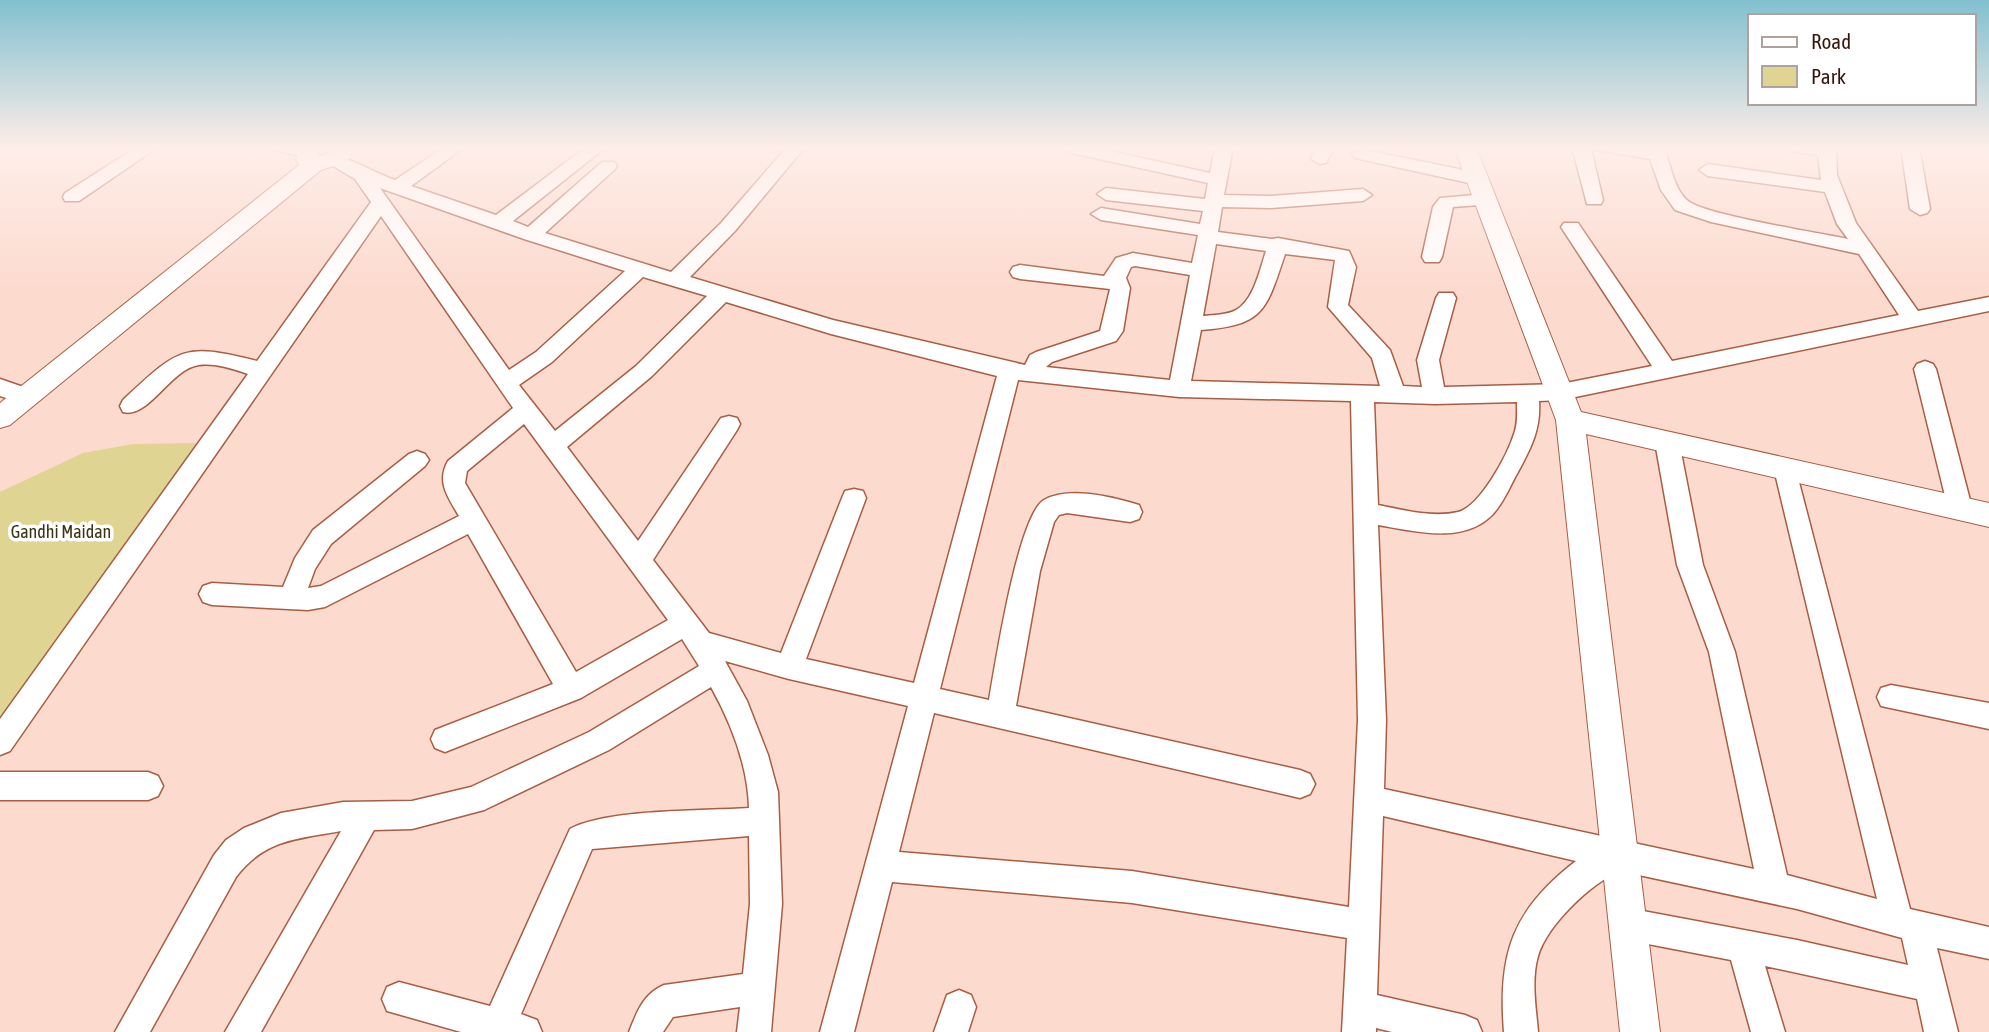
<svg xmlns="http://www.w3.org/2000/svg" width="1989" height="1032" font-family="'Asap Condensed',sans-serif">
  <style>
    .green { fill: #e0d492 }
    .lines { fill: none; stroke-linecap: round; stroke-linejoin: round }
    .minor-casing { stroke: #a85d44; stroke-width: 3 }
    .tertiary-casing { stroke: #a85d44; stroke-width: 2 }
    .minor { fill: #fff; fill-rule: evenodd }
    .tertiary { fill: #fff; fill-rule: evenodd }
    .labels { text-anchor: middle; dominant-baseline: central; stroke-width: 7; stroke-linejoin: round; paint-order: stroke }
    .park-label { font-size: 18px; fill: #393414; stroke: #fff }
  </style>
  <rect width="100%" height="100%" fill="#fcdace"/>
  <polygon class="green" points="203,443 0,717 0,492 83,453 133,444"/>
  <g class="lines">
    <g class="minor-casing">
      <g id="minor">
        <polygon points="137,147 158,147 79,201 65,201 63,197 65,193"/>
        <path d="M276,147C288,146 306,143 315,153L306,158L279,151Z"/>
        <path d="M445,147H465L411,186L496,215L586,147H606L513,221L528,227L602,162H614L617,166L614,170L545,233L671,272L721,223L787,147H805L735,231L690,277L833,320L1025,365L1030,355L1036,352L1100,331L1110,289L1020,279L1013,277L1010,272L1013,267L1020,265L1104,276L1116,258L1133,253L1192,263L1198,235L1101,220L1091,214L1101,208L1200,224L1203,211L1106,200L1097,194L1106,188L1205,199L1208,183L1072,153L1071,147H1091L1210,173L1215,147H1233L1224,195L1271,196L1363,189L1372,195L1363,201L1271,208L1222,207L1218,232L1272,239L1278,238L1349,251L1356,267L1348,305L1390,350L1403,386L1422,387L1417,360L1436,298L1439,293H1453L1456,298L1439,360L1444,387L1561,384L1652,366L1561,227L1564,223H1578L1672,361L1899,315L1859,254L1711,222L1675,210L1661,190L1650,159L1591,149L1603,200L1601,204H1587L1572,147H1664C1670,163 1674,190 1688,201C1705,215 1820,233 1848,239L1837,224L1825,192L1708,176L1699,170L1708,164L1821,180L1818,155L1792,151L1789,147H1836L1837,175L1856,223L1918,311L1989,297V311L1561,400L1539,401C1541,429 1531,448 1518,472C1510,486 1504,502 1493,514C1464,545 1414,531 1378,525L1386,720L1384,789L1754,869L1709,652L1677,565L1655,442L1659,436L1667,433L1675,436L1679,442L1703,565L1735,652L1787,875L1877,899L1774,469L1778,463L1786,460L1794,463L1910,909L1989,927V959L1937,948L1958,1032H1924L1917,999L1765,966L1785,1032H1751L1731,960L1627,940L1616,935L1611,924L1616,913L1627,908L1797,940L1908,965L1902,938L1797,909L1620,871C1591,883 1547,925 1538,956C1531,980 1536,1008 1538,1032H1504C1498,954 1512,910 1576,861L1383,816L1377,995L1465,1015L1477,1020L1482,1032H1392L1376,1028V1032H1342L1347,938L1132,903L892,882L854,1032H820L908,706L789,679L725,661L747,701L768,755L778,792L782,904L771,1032H737L740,1007L673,1017L663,1032H629C637,1012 643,994 664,985L743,974L750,904L749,836L592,849L521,1014L537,1020L542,1032H461L387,1011L382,999L387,987L399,982L490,1006L570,829C606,809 704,811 749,808C748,766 731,723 711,687L609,750L484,810L412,829L374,830L261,1032H225L341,831C297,839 265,839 236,877L150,1032H115L214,855L226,840L244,828L281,813L343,802L412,801L471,787L589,732L699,666L682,639L581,698L445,752L435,748L431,739L435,730L553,684L468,534L325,607L308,610L212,605L203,602L199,594L203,586L212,583L283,587L295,558L313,530L409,454L417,451L425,454L429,460L425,466L331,544L315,569L308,588L321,586L459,516C448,497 436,482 448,461L513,408L381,216L10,751L0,755V719L248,374C233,369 215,363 199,365C170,369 149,419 123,412L120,406L123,400C178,349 182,342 257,361L371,202L355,179L328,163L325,159L328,155C339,152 379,175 395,180ZM380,188L524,239L625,271L536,352L509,370ZM1216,244L1266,251C1260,269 1254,300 1236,310C1227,315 1213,315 1203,316ZM1285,254L1335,260L1328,307L1372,358L1380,386L1191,381L1201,330C1264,325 1266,311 1285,254ZM1135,266L1190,275L1170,380L1046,367L1052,362L1116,341L1123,331L1130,288L1126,278L1131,267ZM643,277L707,296L636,366L555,431L519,385L552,362ZM726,302L831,334L997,376L914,683L806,659L866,498L863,491L854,489L845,491L842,498L781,653L709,633L653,560L737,430L740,424L737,418L729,416L721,418L638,541L567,447L652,376ZM1018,380L1179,397L1351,401L1358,720L1349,907L1132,871L899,852L934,713L1300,798L1310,794L1315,784L1310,774L1300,770L1016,706L1040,571L1054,522L1059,515L1067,513L1130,522L1139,519L1142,512L1139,505C1113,497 1069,486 1044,500C1018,515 995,666 989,700L940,689ZM1374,402L1435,404L1517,402C1517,413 1518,424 1514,434C1508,454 1480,507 1458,512C1433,518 1403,510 1378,505ZM524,424L668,620L576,672L465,483L467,471Z"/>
        <polygon points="1316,147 1334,147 1326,163 1320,164 1311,159"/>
        <polygon points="1901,147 1919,147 1930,209 1927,213 1920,215 1910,209"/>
        <polygon points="1361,149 1478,173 1487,179 1478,185 1355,158 1352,154"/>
        <polygon points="1486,194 1495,200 1493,204 1453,207 1442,257 1439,262 1425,262 1422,257 1433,207 1440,198"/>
        <polygon points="1925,361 1933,364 1936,369 1972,508 1969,515 1960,518 1951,515 1948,508 1914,369 1917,364"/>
        <polygon points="0,379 35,391 38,397 35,403 27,405 0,396"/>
        <polygon points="1891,685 1989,703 1989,729 1881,706 1877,697 1881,688"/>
        <polygon points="0,772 148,772 158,776 163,786 158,796 148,800 0,800"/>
        <polygon points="959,990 971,995 976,1007 968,1032 934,1032 947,995"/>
      </g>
    </g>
    <g class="tertiary-casing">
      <g id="tertiary">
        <polygon points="300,147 316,147 320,156 330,153 333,147 355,147 347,162 321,170 10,425 0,428 0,403 299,165 296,160"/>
        <polygon points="1454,147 1476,147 1581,412 1989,503 1989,527 1586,434 1660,1032 1620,1032 1556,420"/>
      </g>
    </g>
    <use href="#minor" class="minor"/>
    <use href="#tertiary" class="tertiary"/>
  </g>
  <linearGradient id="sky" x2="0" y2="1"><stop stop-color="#82c0cf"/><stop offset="0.51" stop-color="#feeee9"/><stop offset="1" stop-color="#feeee9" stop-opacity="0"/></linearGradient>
  <rect width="1989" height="291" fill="url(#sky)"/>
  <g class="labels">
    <g class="park-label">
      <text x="61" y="531">Gandhi Maidan</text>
    </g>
  </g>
  <rect x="1748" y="14" width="228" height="91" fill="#ffffff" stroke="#aea29e" stroke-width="2"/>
  <rect x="1762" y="37" width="35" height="10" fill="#ffffff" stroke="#aea29e" stroke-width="2"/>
  <text x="1811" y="49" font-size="21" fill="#35160c">Road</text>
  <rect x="1762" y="66" width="35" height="21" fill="#e0d492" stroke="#aea29e" stroke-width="2"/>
  <text x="1811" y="84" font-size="21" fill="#35160c">Park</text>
</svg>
